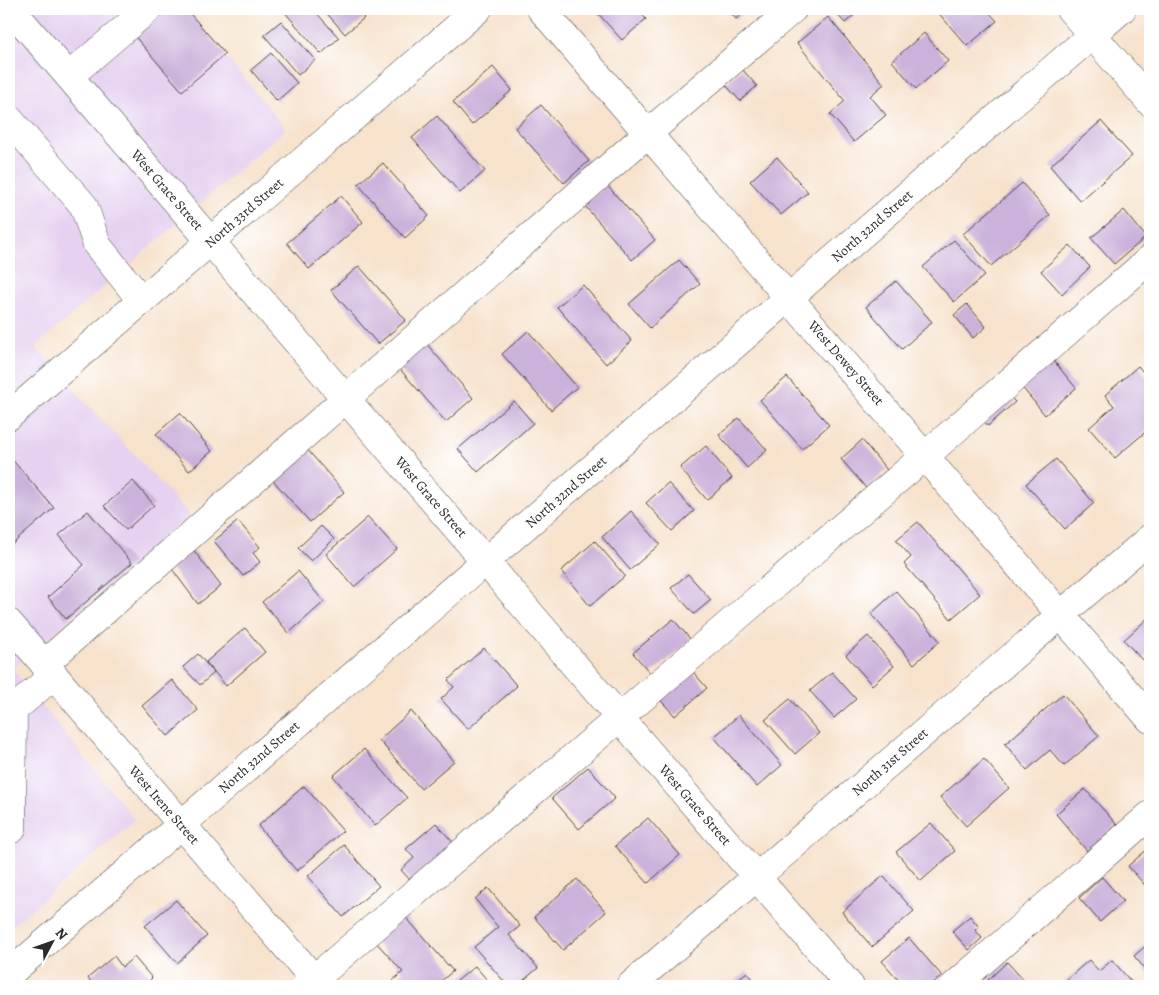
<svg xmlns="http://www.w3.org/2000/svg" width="1159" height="995" font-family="Alegreya,serif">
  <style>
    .built { fill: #e6d2f0 }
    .building { fill: #cbb2da }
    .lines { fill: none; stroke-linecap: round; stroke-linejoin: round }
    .minor-casing { stroke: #4a4643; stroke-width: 29 }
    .minor { stroke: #fff; stroke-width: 28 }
    .labels { text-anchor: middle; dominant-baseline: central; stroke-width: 5; stroke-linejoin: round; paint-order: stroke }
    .street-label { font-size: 14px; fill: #2b2b2b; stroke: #fff }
  </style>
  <rect width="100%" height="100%" fill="#fff"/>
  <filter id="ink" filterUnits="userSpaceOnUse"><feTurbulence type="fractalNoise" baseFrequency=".02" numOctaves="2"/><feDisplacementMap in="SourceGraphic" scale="10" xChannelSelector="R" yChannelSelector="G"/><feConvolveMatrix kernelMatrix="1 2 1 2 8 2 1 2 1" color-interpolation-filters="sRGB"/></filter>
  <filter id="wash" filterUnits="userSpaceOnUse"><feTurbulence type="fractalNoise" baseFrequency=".0096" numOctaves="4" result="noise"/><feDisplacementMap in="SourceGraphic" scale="20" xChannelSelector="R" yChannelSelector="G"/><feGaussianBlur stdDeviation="1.12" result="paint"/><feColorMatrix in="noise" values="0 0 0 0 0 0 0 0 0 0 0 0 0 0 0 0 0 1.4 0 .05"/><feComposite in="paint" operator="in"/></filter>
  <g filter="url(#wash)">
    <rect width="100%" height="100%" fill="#f7e2cc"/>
    <polygon class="built" points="9,9 186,9 286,129 35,347 190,515 13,669 135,820 9,929"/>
    <g id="blocks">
      <g class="building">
        <polygon points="160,9 186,9 225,54 182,91 132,33"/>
        <polygon points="282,9 313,9 339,38 321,54"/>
        <polygon points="323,9 355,9 364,18 345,34"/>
        <polygon points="594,9 637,9 646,19 622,40"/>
        <polygon points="727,9 748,9 736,19"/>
        <polygon points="832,9 861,9 845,23"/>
        <polygon points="935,9 986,9 997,21 967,46"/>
        <polygon points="828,17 884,84 870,96 886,115 854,142 830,114 845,101 797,43"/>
        <polygon points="281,21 315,60 298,75 264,35"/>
        <polygon points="924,33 948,61 916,89 892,61"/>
        <polygon points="271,53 297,83 277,101 251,70"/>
        <polygon points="493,67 512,90 472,125 453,102"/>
        <polygon points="742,69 757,86 740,101 725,84"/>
        <polygon points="541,105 589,161 564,183 515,128"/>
        <polygon points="437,116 485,171 460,193 412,138"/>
        <polygon points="1101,121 1132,156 1080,201 1050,166"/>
        <polygon points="777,157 808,192 781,215 750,181"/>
        <polygon points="383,163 429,216 405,238 358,184"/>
        <polygon points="1022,183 1050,215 991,266 963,234"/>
        <polygon points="607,185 655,240 632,260 584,205"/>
        <polygon points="341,196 363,222 309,269 287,243"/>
        <polygon points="1124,210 1146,237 1114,264 1091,238"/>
        <polygon points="954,240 985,275 954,302 923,267"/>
        <polygon points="1070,245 1090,267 1062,294 1041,271"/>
        <polygon points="679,260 700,284 650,328 629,304"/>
        <polygon points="359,266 406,320 378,344 331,290"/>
        <polygon points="896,281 932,322 902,349 866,307"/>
        <polygon points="583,285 632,341 606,364 557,307"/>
        <polygon points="967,304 986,327 973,338 954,315"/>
        <polygon points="528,331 577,387 551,410 502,354"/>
        <polygon points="426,343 473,398 446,422 398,367"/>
        <polygon points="1053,360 1076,388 1045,415 1021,386"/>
        <polygon points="1138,366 1150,380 1150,428 1115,458 1089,428 1114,406 1105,395"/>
        <polygon points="787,377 829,425 802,449 760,400"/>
        <polygon points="1003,389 1015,402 988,426 976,413"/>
        <polygon points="514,401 533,423 478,472 458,449"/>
        <polygon points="180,413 212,451 189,471 156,434"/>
        <polygon points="739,418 767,450 747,468 719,435"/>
        <polygon points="862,440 887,470 866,488 841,459"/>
        <polygon points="706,446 732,478 707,500 680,468"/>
        <polygon points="305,447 344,492 310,522 270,477"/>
        <polygon points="9,456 54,508 9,547"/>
        <polygon points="1056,459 1094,503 1065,529 1026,484"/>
        <polygon points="133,481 154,505 126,530 104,506"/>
        <polygon points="668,483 694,511 672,531 646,503"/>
        <polygon points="88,511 132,563 66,619 48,597 84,565 59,535"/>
        <polygon points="631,511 660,544 630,570 602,537"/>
        <polygon points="368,517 397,549 354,587 326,554"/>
        <polygon points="238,521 260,547 253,553 260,562 243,576 214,541"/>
        <polygon points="918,522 980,594 951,619 904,564 911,557 896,540"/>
        <polygon points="321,526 334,539 311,561 298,548"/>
        <polygon points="595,541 625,576 590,606 561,571"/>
        <polygon points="192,548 221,586 198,604 169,565"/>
        <polygon points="298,571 324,602 289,633 262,602"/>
        <polygon points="688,574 711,600 694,614 671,588"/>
        <polygon points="896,591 940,641 914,664 871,614"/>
        <polygon points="1150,616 1150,652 1142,660 1124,640"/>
        <polygon points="673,619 691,640 651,674 633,653"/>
        <polygon points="245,628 265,652 226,686 206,662"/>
        <polygon points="868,636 894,666 872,685 846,655"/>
        <polygon points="484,648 517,686 468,729 441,699 454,687 448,680"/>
        <polygon points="198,654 214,673 200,685 183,667"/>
        <polygon points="687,665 707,688 675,716 654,693"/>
        <polygon points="832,672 856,699 834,718 810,691"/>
        <polygon points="172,680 198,710 168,736 142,706"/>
        <polygon points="1063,694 1099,736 1064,766 1050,750 1027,770 1005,744"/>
        <polygon points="790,699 819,733 795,754 765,720"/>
        <polygon points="411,711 454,761 421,789 379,740"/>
        <polygon points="739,715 782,765 757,787 714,737"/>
        <polygon points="364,749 407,798 375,826 333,776"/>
        <polygon points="984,759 1009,788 966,826 940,797"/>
        <polygon points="588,767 615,798 579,829 552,798"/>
        <polygon points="304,786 343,831 297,871 258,826"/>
        <polygon points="1085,789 1117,825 1087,851 1056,814"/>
        <polygon points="648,818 680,855 648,883 615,846"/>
        <polygon points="436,823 455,845 412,882 401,870 414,858 406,849"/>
        <polygon points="931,823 955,851 921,881 896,852"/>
        <polygon points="344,845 379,886 343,917 308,876"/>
        <polygon points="1150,847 1150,891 1128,866"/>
        <polygon points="883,876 914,911 872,947 842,912"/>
        <polygon points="1102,877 1123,901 1100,922 1079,898"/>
        <polygon points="577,879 606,912 563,950 534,917"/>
        <polygon points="488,888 520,926 509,935 538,968 517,986 508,986 474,947 498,927 475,899"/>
        <polygon points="176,900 207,936 177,963 145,926"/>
        <polygon points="403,914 453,971 435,986 399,986 393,980 403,972 374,940"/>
        <polygon points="970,916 979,927 975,930 982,938 969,950 952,931"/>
        <polygon points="909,938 942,976 930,986 904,986 882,961"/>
        <polygon points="1150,942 1150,975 1134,956"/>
        <polygon points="114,956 122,967 134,957 152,978 144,986 94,986 88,978"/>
        <polygon points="1089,960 1099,971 1112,960 1135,986 1069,986 1065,981"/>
        <polygon points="1007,962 1028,985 1027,986 994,986 988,980"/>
        <polygon points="475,966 488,981 481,986 451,986"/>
        <polygon points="747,972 759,986 729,986"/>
      </g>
    </g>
  </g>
  <g filter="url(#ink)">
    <use href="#blocks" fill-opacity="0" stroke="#4a4643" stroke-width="1"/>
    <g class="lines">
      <g class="minor-casing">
        <g id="minor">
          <polyline points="11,9 850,986"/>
          <polyline points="541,9 1150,719"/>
          <polyline points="1070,9 1150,102"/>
          <polyline points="69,76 148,9"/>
          <polyline points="9,119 84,206 97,245 142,301"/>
          <polyline points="9,416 478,9"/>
          <polyline points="9,623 320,986"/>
          <polyline points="44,664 648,133 793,9"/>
          <polyline points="9,829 12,829 13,710 54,675"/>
          <polyline points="9,974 1122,9"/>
          <polyline points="306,986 925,456 1150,259"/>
          <polyline points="630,986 1150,538"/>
          <polyline points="954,986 1150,815"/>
        </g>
      </g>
      <use href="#minor" class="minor"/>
    </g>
  </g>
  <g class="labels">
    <g class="street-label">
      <text transform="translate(167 190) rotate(49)">West Grace Street</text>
      <text transform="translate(244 213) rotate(-41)">North 33rd Street</text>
      <text transform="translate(872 226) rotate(-41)">North 32nd Street</text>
      <text transform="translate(846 363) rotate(49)">West Dewey Street</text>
      <text transform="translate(566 492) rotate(-41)">North 32nd Street</text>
      <text transform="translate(431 497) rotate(49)">West Grace Street</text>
      <text transform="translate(259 757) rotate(-41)">North 32nd Street</text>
      <text transform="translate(890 762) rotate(-41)">North 31st Street</text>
      <text transform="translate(164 805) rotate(49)">West Irene Street</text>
      <text transform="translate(695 805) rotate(49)">West Grace Street</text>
    </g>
  </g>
  <rect width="1159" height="995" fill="none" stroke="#fff" stroke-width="30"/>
  <g transform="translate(52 942) rotate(49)" stroke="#ffffff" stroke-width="4" paint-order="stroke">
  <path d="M0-4L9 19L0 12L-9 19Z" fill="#2b2b2b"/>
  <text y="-8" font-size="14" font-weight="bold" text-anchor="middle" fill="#2b2b2b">N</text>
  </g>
</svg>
